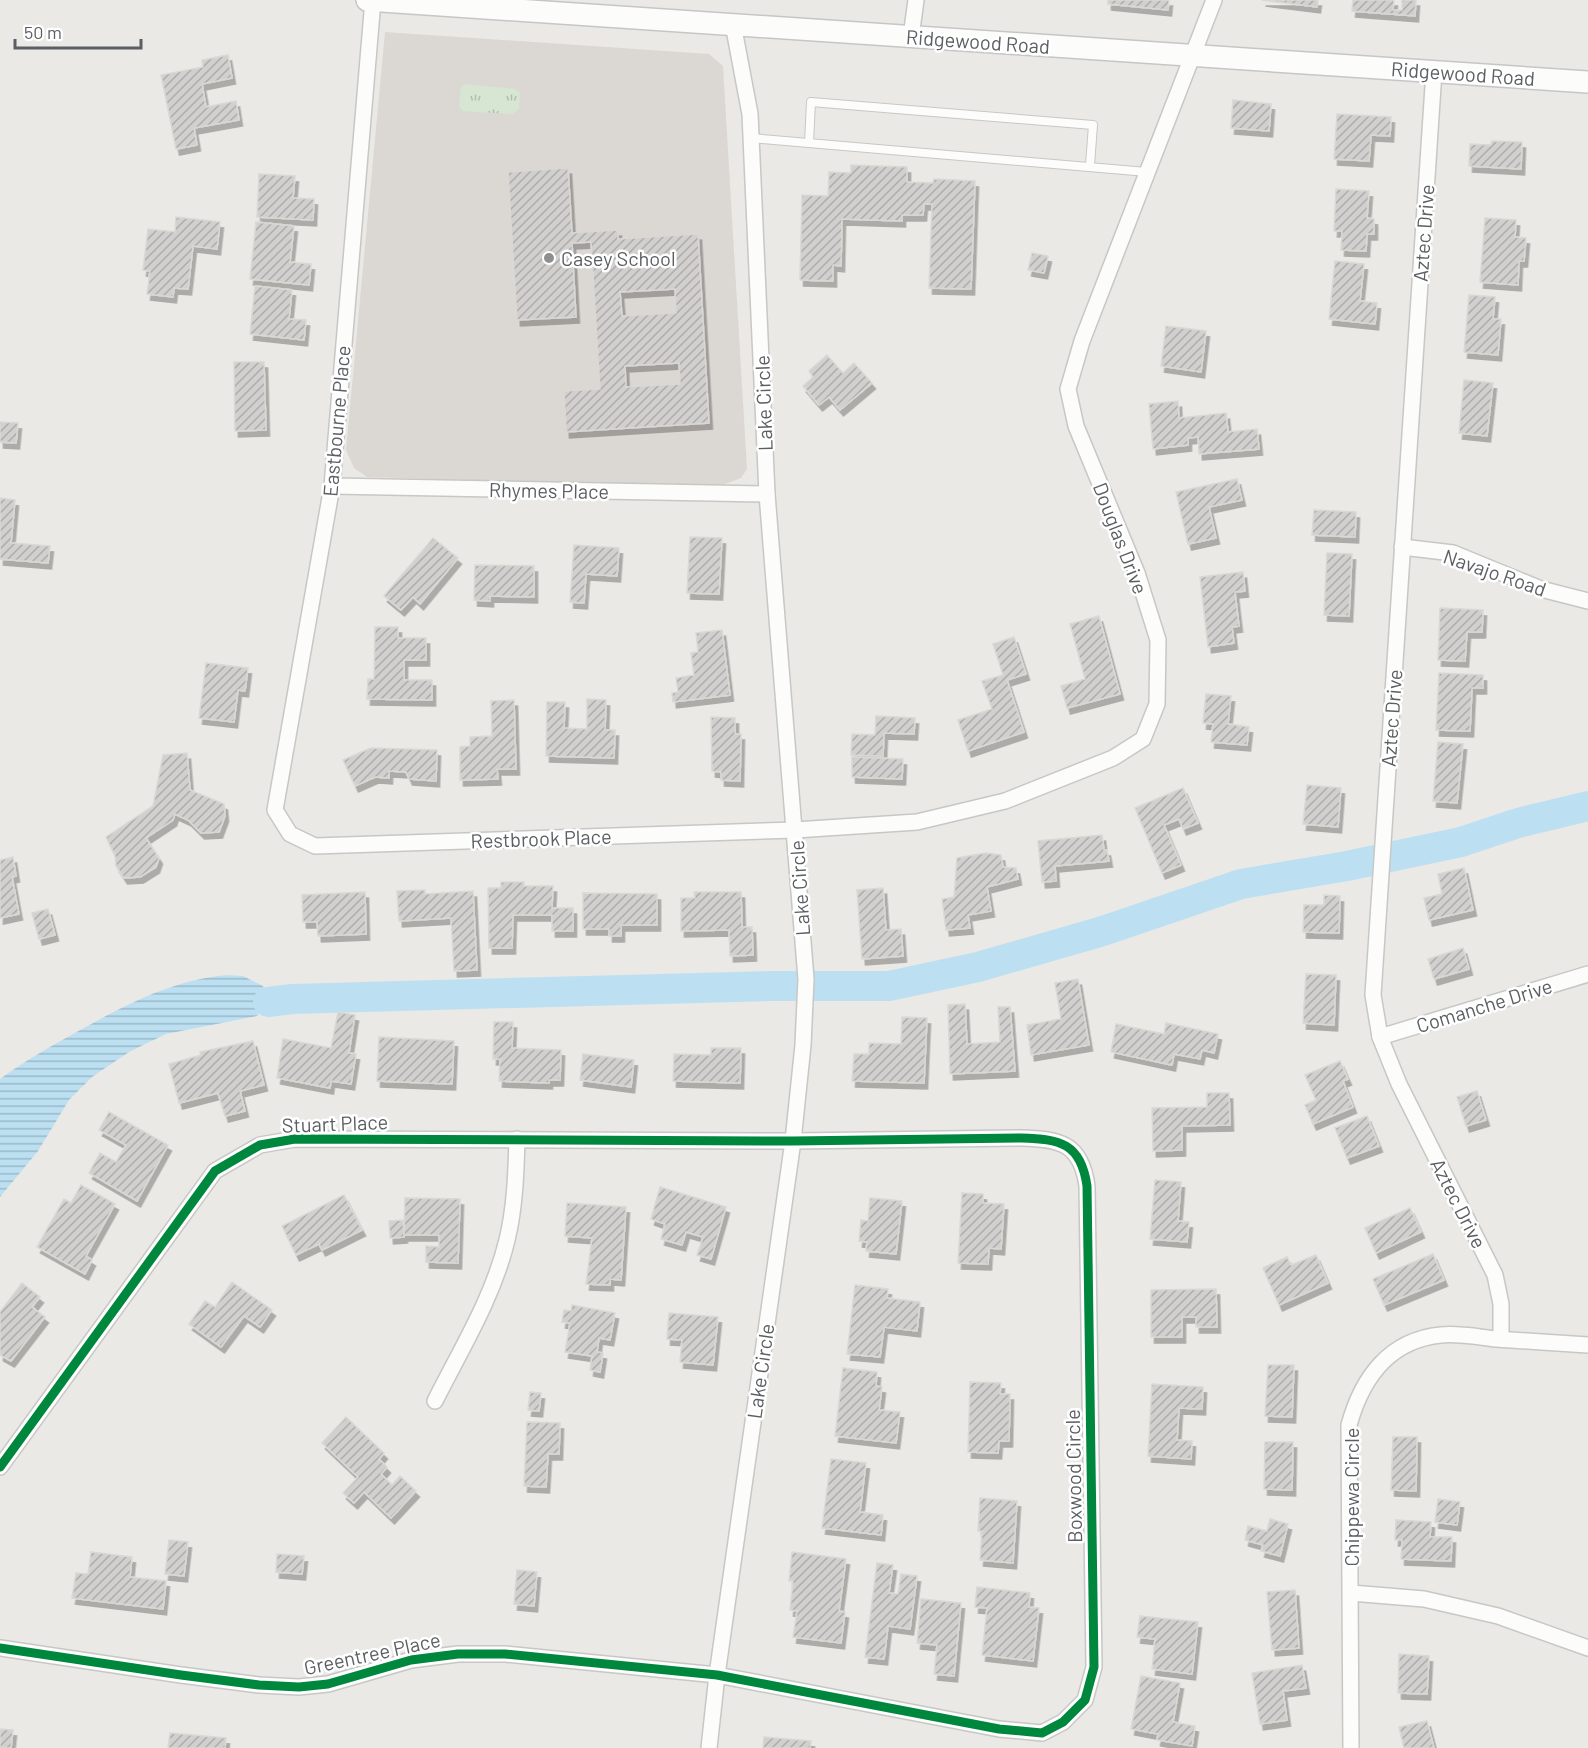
<svg xmlns="http://www.w3.org/2000/svg" width="1588" height="1748" font-family="Barlow,sans-serif">
  <style>
    .education { fill: #dbd8d4 }
    .park { fill: url(#park-tufts) }
    .water { fill: url(#water-rules) }
    .lines { fill: none; stroke-linecap: round; stroke-linejoin: round }
    .river { stroke: #bce0f2; stroke-width: 30 }
    .building { fill: url(#building-hatch); stroke: #dad8d4; stroke-width: 1.5; fill-rule: evenodd; filter: url(#shadow) }
    .lane-casing { stroke: #c7c7c6; stroke-width: 10 }
    .street-casing { stroke: #c7c7c6; stroke-width: 18 }
    .secondary-casing { stroke: #c6c6c6; stroke-width: 24 }
    .lane { stroke: #fcfcfb; stroke-width: 8 }
    .street { stroke: #fcfcfb; stroke-width: 15 }
    .secondary { stroke: #fcfcfb; stroke-width: 21 }
    .cycleway-casing { stroke: #fff; stroke-width: 13 }
    .cycleway { stroke: #00873e; stroke-width: 9 }
    .poi-dot { fill: #8d8f90; stroke: #fff; stroke-width: 2 }
    .labels { text-anchor: middle; dominant-baseline: central; stroke-width: 5; stroke-linejoin: round; paint-order: stroke }
    .street-label { font-size: 20px; fill: #5b5f63; stroke: #fff }
    .poi-label { font-size: 20px; fill: #5b5f63; stroke: #fff; text-anchor: start }
  </style>
  <defs>
    <pattern id="park-tufts" width="24" height="20" patternUnits="userSpaceOnUse" patternTransform="scale(1.5)"><rect width="24" height="20" fill="#d6e6d2"/><path d="M3 7l-1-3M5 7V3M7 7l1-3M15 17l-1-3M17 17v-4M19 17l1-3" fill="none" stroke="#b1beae"/></pattern>
    <pattern id="water-rules" width="6" height="5" patternUnits="userSpaceOnUse" patternTransform="scale(1.5)"><rect width="6" height="5" fill="#bce0f2"/><path d="M0 2.5h6" fill="none" stroke="#9cb9c8"/></pattern>
    <pattern id="building-hatch" width="6" height="6" patternUnits="userSpaceOnUse" patternTransform="scale(1.5)"><rect width="6" height="6" fill="#d1d0ce"/><path d="M-1 1l2-2M0 6l6-6M5 7l2-2" fill="none" stroke="#adacab"/></pattern>
    <filter id="shadow"><feDropShadow dx="3.5" dy="6" stdDeviation="0" flood-color="#0004"/></filter>
  </defs>
  <rect width="100%" height="100%" fill="#ebe9e5"/>
  <polygon class="education" points="385,32 709,54 723,66 747,469 741,478 717,487 367,477 354,468 346,450"/>
  <polygon class="park" points="464,84 515,89 520,93 519,109 512,114 463,111 459,106 461,88"/>
  <path class="water" d="M227,975L243,976L263,986L268,1002L257,1016L166,1034L129,1052L92,1077L69,1100L38,1151L0,1197V1079C26,1060 53,1045 82,1029C129,1003 173,980 227,975Z"/>
  <g class="lines">
    <polyline class="river" points="268,1002 292,999 770,986 889,986 978,967 1103,931 1241,884 1347,866 1461,842 1518,823 1588,806"/>
  </g>
  <g class="building">
    <polygon points="1108,0 1169,0 1168,10 1108,4"/>
    <polygon points="1262,0 1318,0 1317,7"/>
    <polygon points="1353,0 1394,0 1393,10 1402,10 1402,0 1416,0 1415,16 1352,11"/>
    <polygon points="228,55 232,78 202,84 206,107 236,101 239,120 194,128 197,145 176,149 161,75 203,67 202,60"/>
    <polygon points="1233,100 1271,104 1269,131 1231,128"/>
    <polygon points="1337,114 1391,117 1390,136 1371,135 1369,161 1334,159"/>
    <polygon points="1492,141 1522,142 1521,169 1469,166 1470,144 1491,145"/>
    <polygon points="851,165 907,167 907,182 933,183 934,179 975,181 971,289 929,288 932,204 924,204 923,215 902,215 902,221 842,219 841,266 833,265 833,281 800,280 802,195 828,196 829,172 851,173"/>
    <path d="M568,168L572,233L618,230V239L698,234L709,423L566,432L564,391L600,389L591,242L572,243L576,317L517,320L508,172ZM675,289L676,313L622,316L620,292ZM679,363L680,384L626,387L625,366Z"/>
    <polygon points="259,174 295,176 293,198 314,199 313,220 257,217"/>
    <polygon points="1336,189 1369,191 1367,218 1374,219 1374,234 1367,234 1366,251 1341,250 1342,231 1334,231"/>
    <polygon points="176,217 220,222 217,249 193,246 188,289 174,288 173,297 147,294 150,271 143,270 148,229 175,232"/>
    <polygon points="1485,218 1516,220 1515,237 1526,238 1524,261 1519,261 1518,285 1480,282"/>
    <polygon points="256,222 294,226 290,262 311,264 309,285 250,279"/>
    <polygon points="1032,253 1048,256 1044,273 1028,270"/>
    <polygon points="1335,261 1364,264 1360,301 1377,303 1375,324 1329,319"/>
    <polygon points="255,286 292,290 289,319 306,320 304,340 250,334"/>
    <polygon points="1469,295 1495,297 1493,319 1501,319 1498,355 1464,352"/>
    <polygon points="1166,326 1206,331 1201,372 1161,366"/>
    <polygon points="827,355 843,373 854,363 872,383 840,410 829,397 819,405 803,386 813,377 809,371"/>
    <polygon points="234,362 264,362 266,430 235,431"/>
    <polygon points="1464,380 1493,383 1487,436 1459,433"/>
    <polygon points="1178,401 1179,418 1226,413 1228,432 1257,429 1259,449 1199,454 1198,437 1188,438 1188,445 1153,449 1149,404"/>
    <polygon points="0,422 18,423 16,443 0,442"/>
    <polygon points="1237,479 1242,500 1209,507 1216,538 1188,544 1176,492"/>
    <polygon points="0,498 15,500 11,543 50,546 48,563 0,559"/>
    <polygon points="1314,510 1356,512 1355,537 1312,535"/>
    <polygon points="690,537 722,538 719,594 687,593"/>
    <polygon points="433,538 458,558 420,604 413,597 401,610 384,596"/>
    <polygon points="574,545 619,548 617,576 586,574 584,603 570,602"/>
    <polygon points="1327,553 1352,554 1349,616 1324,615"/>
    <polygon points="475,565 534,566 534,597 490,596 490,601 474,600"/>
    <polygon points="1243,572 1245,591 1235,592 1239,626 1232,627 1234,643 1208,647 1200,577"/>
    <polygon points="1440,608 1483,610 1482,632 1467,632 1465,661 1438,660"/>
    <polygon points="1099,616 1120,694 1067,708 1061,686 1085,679 1070,624"/>
    <polygon points="375,627 398,627 398,638 426,638 426,660 404,660 404,680 432,680 432,700 367,699 368,679 374,679"/>
    <polygon points="722,630 730,695 673,702 672,693 678,692 676,678 694,675 691,653 698,652 696,633"/>
    <polygon points="1014,637 1026,674 1007,680 1024,732 968,751 958,720 992,709 982,681 1003,675 993,644"/>
    <polygon points="206,663 248,668 245,691 238,690 234,722 199,718"/>
    <polygon points="1439,673 1483,675 1483,688 1472,688 1470,731 1436,730"/>
    <polygon points="1206,694 1231,696 1228,724 1249,727 1247,745 1211,742 1213,724 1203,723"/>
    <polygon points="587,699 606,700 605,730 615,730 614,758 546,756 547,702 565,702 564,728 587,729"/>
    <polygon points="514,700 516,769 497,769 498,779 460,780 460,747 470,746 470,737 492,736 491,701"/>
    <polygon points="876,716 915,718 914,734 884,733 883,756 851,755 852,734 875,735"/>
    <polygon points="711,717 735,718 735,734 741,734 740,781 721,780 721,772 712,771"/>
    <polygon points="1438,742 1463,744 1457,803 1433,801"/>
    <polygon points="371,748 437,750 436,781 409,779 406,772 389,771 389,778 375,777 355,786 343,760"/>
    <polygon points="187,753 190,790 224,804 225,816 219,832 201,833 188,820 175,814 173,820 146,838 159,858 156,867 140,877 124,878 116,866 115,856 106,837 153,806 163,755"/>
    <polygon points="852,757 903,759 902,779 852,777"/>
    <polygon points="1307,785 1341,788 1338,827 1303,824"/>
    <polygon points="1183,788 1198,823 1183,829 1179,819 1164,825 1181,865 1162,873 1135,808"/>
    <polygon points="1102,835 1104,850 1107,850 1109,861 1055,866 1056,881 1042,882 1038,841"/>
    <polygon points="986,853 1001,855 1003,867 1016,868 1018,879 987,887 991,911 968,915 970,928 946,930 942,899 954,897 957,858"/>
    <polygon points="13,857 16,876 12,877 19,914 0,918 0,860"/>
    <polygon points="1464,868 1473,910 1429,920 1424,898 1442,894 1438,874"/>
    <polygon points="501,882 524,882 524,886 553,886 552,908 573,908 573,931 552,931 552,915 513,915 512,948 489,948 488,888 501,888"/>
    <polygon points="883,888 886,930 901,929 903,956 862,959 857,890"/>
    <polygon points="425,890 425,894 473,891 477,970 454,971 451,918 399,921 397,891"/>
    <polygon points="365,892 366,934 318,936 317,922 303,922 302,895"/>
    <polygon points="694,892 741,892 742,927 752,927 753,955 730,956 729,930 681,931 681,898 695,898"/>
    <polygon points="583,893 657,894 657,925 621,925 621,936 609,936 609,929 583,929"/>
    <polygon points="1324,895 1340,896 1339,933 1303,932 1304,905 1324,905"/>
    <polygon points="48,909 55,935 39,939 32,913"/>
    <polygon points="1463,948 1469,969 1434,979 1428,959"/>
    <polygon points="1306,974 1336,975 1334,1025 1303,1023"/>
    <polygon points="1078,979 1089,1045 1031,1055 1027,1025 1061,1019 1055,983"/>
    <polygon points="965,1004 967,1044 1000,1042 998,1007 1010,1007 1015,1071 950,1074 948,1005"/>
    <polygon points="338,1012 355,1015 349,1053 356,1054 351,1084 331,1081 330,1088 277,1078 283,1039 331,1048"/>
    <polygon points="902,1017 927,1018 924,1083 852,1081 854,1054 869,1054 869,1043 901,1044"/>
    <polygon points="494,1022 513,1022 512,1048 561,1050 560,1080 549,1080 549,1083 499,1081 500,1059 493,1059"/>
    <polygon points="1166,1023 1218,1034 1214,1053 1202,1050 1200,1059 1174,1054 1172,1065 1111,1052 1116,1024 1164,1034"/>
    <polygon points="379,1037 454,1041 452,1084 377,1081"/>
    <polygon points="253,1041 264,1085 240,1091 245,1111 225,1116 218,1093 179,1103 169,1064 201,1055 200,1052"/>
    <polygon points="711,1048 741,1048 740,1083 673,1081 674,1054 711,1055"/>
    <polygon points="583,1054 634,1060 631,1087 580,1080"/>
    <polygon points="1340,1061 1348,1079 1343,1081 1353,1107 1313,1124 1305,1105 1316,1100 1305,1075"/>
    <polygon points="1477,1091 1486,1120 1466,1126 1457,1097"/>
    <polygon points="1207,1093 1229,1093 1230,1125 1182,1126 1182,1150 1153,1151 1152,1108 1207,1107"/>
    <polygon points="109,1112 168,1145 137,1201 89,1173 100,1153 116,1162 126,1145 99,1130"/>
    <polygon points="1367,1116 1379,1146 1347,1158 1335,1128"/>
    <polygon points="1155,1180 1181,1182 1178,1221 1189,1222 1187,1242 1150,1239"/>
    <polygon points="81,1185 115,1204 86,1256 92,1260 85,1274 37,1247 64,1199 71,1203"/>
    <polygon points="660,1187 726,1207 711,1259 697,1255 703,1237 686,1232 682,1245 661,1239 665,1224 651,1219"/>
    <polygon points="962,1193 983,1194 983,1203 1004,1204 1001,1249 989,1248 988,1264 958,1263"/>
    <polygon points="344,1195 362,1230 322,1250 319,1244 296,1255 282,1226"/>
    <polygon points="405,1198 460,1199 458,1263 426,1262 426,1246 439,1247 439,1235 404,1235"/>
    <polygon points="870,1198 902,1201 896,1254 866,1251 867,1242 859,1241 861,1220 868,1221"/>
    <polygon points="567,1203 626,1207 621,1280 610,1279 610,1285 586,1284 592,1238 565,1236"/>
    <polygon points="1410,1208 1421,1232 1376,1253 1365,1228"/>
    <polygon points="403,1220 404,1237 390,1238 389,1221"/>
    <polygon points="1433,1254 1444,1280 1384,1305 1373,1279"/>
    <polygon points="1316,1255 1328,1283 1279,1305 1263,1268 1287,1257 1291,1265"/>
    <polygon points="232,1282 272,1310 260,1327 244,1316 221,1347 189,1324 205,1301 215,1307"/>
    <polygon points="22,1283 40,1297 32,1307 45,1317 11,1361 0,1355 0,1312"/>
    <polygon points="855,1285 888,1289 887,1298 920,1302 917,1331 884,1327 880,1357 847,1354"/>
    <polygon points="1216,1289 1217,1327 1196,1327 1196,1317 1182,1317 1182,1337 1151,1337 1151,1290"/>
    <polygon points="572,1305 615,1313 610,1340 599,1338 597,1352 603,1353 600,1372 590,1370 592,1356 565,1352 570,1323 562,1322 564,1310 571,1311"/>
    <polygon points="669,1313 718,1317 713,1365 680,1362 682,1340 667,1339"/>
    <polygon points="1268,1365 1294,1365 1292,1417 1265,1416"/>
    <polygon points="843,1368 877,1372 876,1386 882,1387 879,1410 900,1412 896,1443 835,1436"/>
    <polygon points="970,1382 1001,1383 1000,1394 1010,1394 1009,1441 999,1441 998,1453 968,1452"/>
    <polygon points="1152,1384 1203,1387 1202,1409 1179,1408 1177,1440 1192,1441 1191,1459 1148,1456"/>
    <polygon points="530,1392 541,1393 539,1411 528,1410"/>
    <polygon points="346,1417 384,1453 379,1459 387,1467 381,1474 392,1485 400,1476 416,1491 391,1518 364,1492 354,1503 343,1493 358,1477 322,1443"/>
    <polygon points="527,1422 560,1423 559,1454 548,1454 546,1487 524,1486"/>
    <polygon points="1393,1437 1417,1437 1416,1491 1391,1490"/>
    <polygon points="1265,1442 1293,1442 1292,1490 1264,1489"/>
    <polygon points="831,1459 866,1463 860,1512 883,1515 881,1535 822,1528"/>
    <polygon points="980,1498 1017,1501 1013,1563 980,1560 982,1531 978,1531"/>
    <polygon points="1438,1499 1460,1502 1457,1525 1435,1522"/>
    <polygon points="1270,1519 1288,1524 1280,1556 1261,1551 1263,1545 1245,1540 1248,1526 1267,1531"/>
    <polygon points="1396,1520 1431,1522 1430,1537 1452,1537 1451,1561 1401,1559 1402,1540 1395,1540"/>
    <polygon points="169,1540 188,1542 184,1576 165,1574"/>
    <polygon points="91,1552 132,1557 130,1577 166,1581 163,1609 72,1598 76,1573 88,1574"/>
    <polygon points="792,1552 846,1559 839,1611 845,1612 841,1643 793,1637 797,1611 790,1610 793,1581 789,1581"/>
    <polygon points="277,1554 304,1556 302,1574 276,1572"/>
    <polygon points="877,1563 893,1565 889,1593 898,1594 901,1574 917,1576 910,1629 888,1626 884,1659 865,1657"/>
    <polygon points="517,1570 537,1572 534,1606 514,1604"/>
    <polygon points="977,1587 1030,1593 1029,1607 1039,1608 1033,1661 982,1655 987,1608 975,1607"/>
    <polygon points="1295,1590 1299,1648 1272,1650 1267,1592"/>
    <polygon points="921,1599 961,1603 954,1676 934,1674 937,1645 917,1643"/>
    <polygon points="1140,1616 1198,1622 1192,1674 1152,1669 1155,1639 1137,1637"/>
    <polygon points="1399,1654 1429,1656 1427,1694 1398,1693"/>
    <polygon points="1302,1665 1306,1688 1283,1691 1287,1720 1260,1724 1252,1673"/>
    <polygon points="1141,1676 1180,1683 1173,1722 1195,1726 1192,1746 1157,1740 1158,1734 1131,1729"/>
    <polygon points="1427,1721 1434,1748 1404,1748 1399,1727"/>
    <polygon points="0,1729 13,1730 11,1748 0,1748"/>
    <polygon points="170,1733 226,1738 225,1748 168,1748"/>
    <polygon points="764,1737 811,1741 810,1748 763,1748"/>
  </g>
  <g class="lines">
    <g class="lane-casing">
      <g id="lane">
        <polyline points="751,138 1147,172"/>
        <polyline points="809,143 811,102 1093,125 1090,165"/>
      </g>
    </g>
    <g class="street-casing">
      <g id="street">
        <polyline points="373,0 332,486 275,810 290,834 315,846 795,830 917,822 1005,801 1113,758 1143,739 1157,704 1158,640 1137,573 1076,426 1068,389 1082,341 1214,0"/>
        <polyline points="911,37 916,0"/>
        <polyline points="1434,71 1373,995 1380,1037 1399,1084 1495,1275 1501,1304 1501,1339"/>
        <polyline points="332,486 767,494"/>
        <polyline points="1402,547 1453,553 1541,589 1588,601"/>
        <polyline points="1380,1037 1588,974"/>
        <path d="M435,1401C461,1349 493,1298 507,1240C515,1207 516,1173 517,1139"/>
        <path d="M0,1467L215,1171L260,1145L295,1139L793,1141L1021,1138C1060,1139 1081,1143 1087,1186L1094,1667L1085,1700L1063,1722L1042,1733L999,1729L717,1675L505,1654H458L411,1660L328,1684L299,1687L259,1685L181,1675L0,1648"/>
        <polyline points="1351,1593 1424,1599 1498,1616 1588,1648"/>
        <polyline points="709,1748 717,1675 793,1141 803,1045 806,979 767,494 750,114 733,24"/>
        <path d="M1351,1748L1349,1425C1362,1378 1389,1340 1441,1335C1458,1333 1478,1337 1496,1339C1527,1341 1557,1343 1588,1345"/>
      </g>
    </g>
    <g class="secondary-casing">
      <polyline id="secondary" points="367,0 1588,82"/>
    </g>
    <use href="#lane" class="lane"/>
    <use href="#street" class="street"/>
    <use href="#secondary" class="secondary"/>
    <g class="cycleway-casing">
      <path id="cycleway" d="M0,1467L215,1171L260,1145L295,1139L793,1141L1021,1138C1060,1139 1081,1143 1087,1186L1094,1667L1085,1700L1063,1722L1042,1733L999,1729L717,1675L505,1654H458L411,1660L328,1684L299,1687L259,1685L181,1675L0,1648"/>
    </g>
    <use href="#cycleway" class="cycleway"/>
  </g>
  <circle class="poi-dot" cx="549" cy="258" r="6"/>
  <g class="labels">
    <g class="street-label">
      <text transform="translate(978 41) rotate(4)">Ridgewood Road</text>
      <text transform="translate(1463 73) rotate(4)">Ridgewood Road</text>
      <text transform="translate(1423 233) rotate(-86)">Aztec Drive</text>
      <text transform="translate(763 403) rotate(-92)">Lake Circle</text>
      <text transform="translate(336 421) rotate(-85)">Eastbourne Place</text>
      <text transform="translate(549 490) rotate(1)">Rhymes Place</text>
      <text transform="translate(1121 538) rotate(69)">Douglas Drive</text>
      <text transform="translate(1495 572) rotate(19)">Navajo Road</text>
      <text transform="translate(1391 718) rotate(-86)">Aztec Drive</text>
      <text transform="translate(541 838) rotate(-2)">Restbrook Place</text>
      <text transform="translate(799 888) rotate(-94)">Lake Circle</text>
      <text transform="translate(1484 1005) rotate(-17)">Comanche Drive</text>
      <text transform="translate(335 1123) rotate(-2)">Stuart Place</text>
      <text transform="translate(1459 1203) rotate(63)">Aztec Drive</text>
      <text transform="translate(760 1371) rotate(-82)">Lake Circle</text>
      <text transform="translate(1073 1476) rotate(-91)">Boxwood Circle</text>
      <text transform="translate(1351 1497) rotate(-90)">Chippewa Circle</text>
      <text transform="translate(372 1653) rotate(-12)">Greentree Place</text>
    </g>
    <g class="poi-label">
      <text x="561" y="258">Casey School</text>
    </g>
  </g>
  <path d="M15 39v9h126v-9" fill="none" stroke="#5b5f63" stroke-width="3"/>
  <text x="24" y="39" font-size="18" fill="#5b5f63" stroke="#ffffff" stroke-width="4.5" paint-order="stroke">50 m</text>
</svg>
